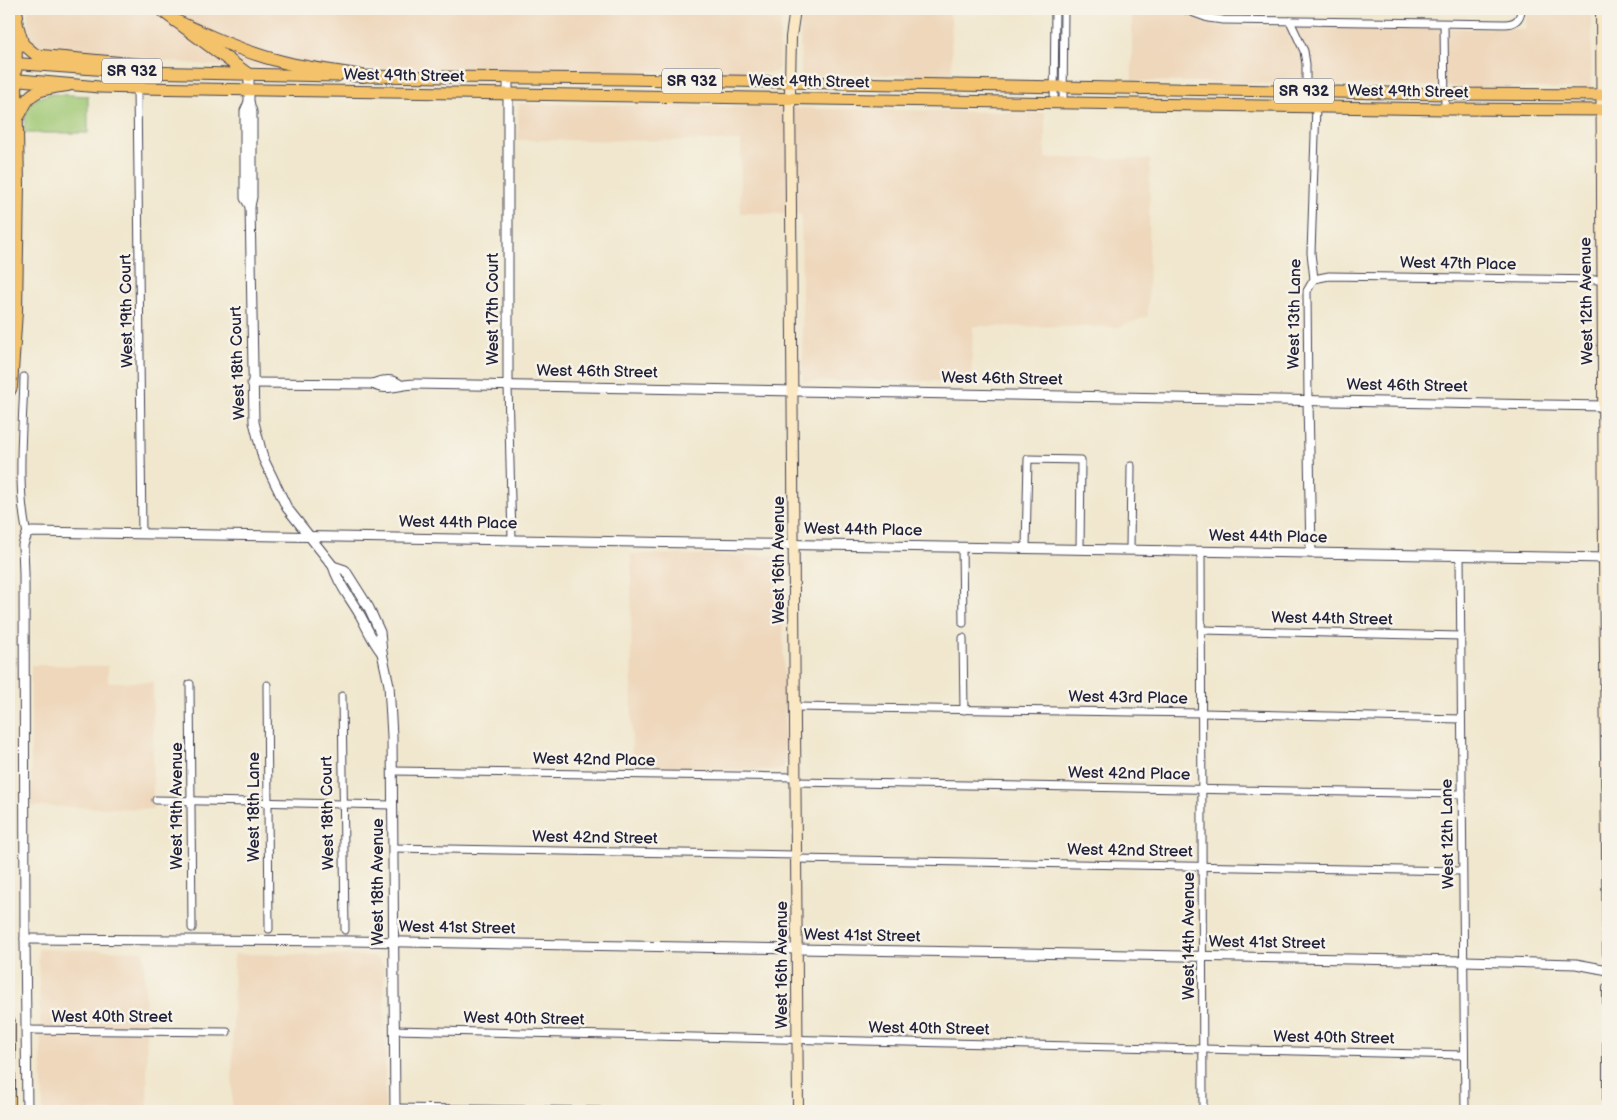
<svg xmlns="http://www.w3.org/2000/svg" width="1617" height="1120" font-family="'Balsamiq Sans',sans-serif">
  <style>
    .built { fill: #eed7bb }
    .green { fill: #9fc773; stroke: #607457 }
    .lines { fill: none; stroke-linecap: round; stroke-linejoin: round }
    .minor-casing { stroke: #414051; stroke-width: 9 }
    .tertiary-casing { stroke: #414051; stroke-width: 11 }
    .secondary-casing { stroke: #414051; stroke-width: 12 }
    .primary-casing { stroke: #414051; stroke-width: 13 }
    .motorway-casing { stroke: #414051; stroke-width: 14 }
    .minor { stroke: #fff; stroke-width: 7 }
    .tertiary { stroke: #fff; stroke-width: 9 }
    .secondary { stroke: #fae7c3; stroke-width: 10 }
    .primary { stroke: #f3c26a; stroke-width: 11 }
    .motorway { stroke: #f3c26a; stroke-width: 12 }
    .labels { text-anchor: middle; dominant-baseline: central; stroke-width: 5; stroke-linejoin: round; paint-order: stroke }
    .shield { fill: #f7f3e8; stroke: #62616f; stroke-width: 1 }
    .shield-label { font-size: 15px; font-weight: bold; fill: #22223b }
    .street-label { font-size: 16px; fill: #22223b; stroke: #f7f3e8 }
  </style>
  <rect width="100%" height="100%" fill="#f7f3e8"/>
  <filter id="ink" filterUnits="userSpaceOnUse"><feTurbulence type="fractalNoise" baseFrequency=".02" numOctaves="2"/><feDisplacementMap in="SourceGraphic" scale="10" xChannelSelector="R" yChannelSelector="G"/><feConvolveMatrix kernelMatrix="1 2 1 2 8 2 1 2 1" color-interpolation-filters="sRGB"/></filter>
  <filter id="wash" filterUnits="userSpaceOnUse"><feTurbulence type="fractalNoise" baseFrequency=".0096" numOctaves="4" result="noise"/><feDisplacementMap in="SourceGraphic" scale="20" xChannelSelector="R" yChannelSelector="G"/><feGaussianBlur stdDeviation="1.12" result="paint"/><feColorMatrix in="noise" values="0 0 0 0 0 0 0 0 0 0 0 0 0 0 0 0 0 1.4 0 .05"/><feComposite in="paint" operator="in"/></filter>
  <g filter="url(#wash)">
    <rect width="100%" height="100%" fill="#f0e7ce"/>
    <g class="built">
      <polygon points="28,9 783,9 780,28 779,68 774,73 225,67 157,60 47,53 40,51 28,40"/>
      <polygon points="805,9 948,9 951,20 952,75 801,75 800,21"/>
      <polygon points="1132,9 1168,9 1218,26 1526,29 1526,9 1592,9 1591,89 1132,81"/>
      <polygon points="519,103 1045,113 1045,158 1150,159 1148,316 1119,327 973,326 971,381 803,381 801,214 740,213 741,141 518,140"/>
      <polygon points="631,554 776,556 782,562 785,764 783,768 779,770 632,767"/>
      <polygon points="31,665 108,666 108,682 153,682 153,809 31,806"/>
      <polygon points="38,949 144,951 148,1111 43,1111"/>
      <polygon points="234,954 371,956 377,959 384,966 385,1111 232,1111"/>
    </g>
    <path class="green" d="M51,94L88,96V133H24C25,111 26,99 51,94Z"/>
  </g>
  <g filter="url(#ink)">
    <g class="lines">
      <g class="minor-casing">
        <g id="minor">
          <path d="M1183,9L1208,18L1223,20L1505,24C1514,24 1521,19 1521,9"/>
          <polyline points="1290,21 1304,51 1306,64 1306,91"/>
          <polyline points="1444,24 1445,109"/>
          <polyline points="137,88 142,534"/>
          <polyline points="1054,103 1055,9"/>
          <polyline points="1063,103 1064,9"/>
          <polyline points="1314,279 1329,276 1602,280"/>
          <path d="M24,377C23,427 16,485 27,534"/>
          <polyline points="508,386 512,539"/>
          <polyline points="1308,400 1307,291 1314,279 1311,253 1316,106"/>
          <polyline points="962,547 963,623"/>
          <polyline points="1026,548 1028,459 1081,460 1080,549"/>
          <polyline points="1130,550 1131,466"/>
          <polyline points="1201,551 1203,1111"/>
          <polyline points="1460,556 1465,1111"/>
          <polyline points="1202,630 1461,636"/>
          <polyline points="963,638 964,710"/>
          <polyline points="190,684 192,928"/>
          <polyline points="267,685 269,929"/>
          <polyline points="342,696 345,930"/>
          <polyline points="795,707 1202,713 1461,719"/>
          <polyline points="392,771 796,777"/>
          <polyline points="796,782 1462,794"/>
          <polyline points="156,800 392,805"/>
          <polyline points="393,848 796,855"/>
          <polyline points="796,859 1462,871"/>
          <polyline points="26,1030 227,1032"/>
          <polyline points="394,1030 1464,1055"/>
          <polyline points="395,1108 599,1111"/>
        </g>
      </g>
      <g class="tertiary-casing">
        <g id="tertiary">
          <path d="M249,75V102L252,112V197L250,206L254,422L263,458L287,508L333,566C338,584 351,599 360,615C368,629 371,639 382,653"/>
          <polyline points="508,78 508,386"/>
          <polyline points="249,102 245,111 245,198 250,206"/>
          <path d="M252,383L373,384C381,380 392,379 399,384"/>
          <path d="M373,384C386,392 400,384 415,384L1604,406"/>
          <polyline points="1308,400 1311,553"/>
          <polyline points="333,566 345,570 369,608 380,632 382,653 389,685 392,736 395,1111"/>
          <polyline points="25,939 351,941 1464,961 1576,964 1608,970"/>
          <polyline points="27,1111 25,939 24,574 23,545 27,534 32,532 1608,558"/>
        </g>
      </g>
      <g class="secondary-casing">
        <g id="secondary">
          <polyline points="795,9 791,37 790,82 798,1111"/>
          <polyline points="1601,9 1604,558 1608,954"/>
          <polyline points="1608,988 1608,1103"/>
        </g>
      </g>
      <g class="primary-casing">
        <g id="primary">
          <polyline points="17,23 23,44 36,55 147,65"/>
          <polyline points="9,63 137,72 337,76"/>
          <polyline points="16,70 17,9"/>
          <polyline points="355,76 623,79 1445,94 1608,95"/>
          <polyline points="9,79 99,87 137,88 1445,109 1608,110"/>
        </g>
      </g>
      <g class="motorway-casing">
        <g id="motorway">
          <polyline points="160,9 249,75"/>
          <path d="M176,21C211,37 246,53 283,62C309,69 337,71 363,76"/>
          <polyline points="9,30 17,16"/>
          <path d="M16,119C22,113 23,105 29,98C37,88 55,87 68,85"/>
          <polyline points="9,391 11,387 16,311 18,184 16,80"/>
          <polyline points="9,1022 9,1111"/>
        </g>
      </g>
      <use href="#minor" class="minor"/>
      <use href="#tertiary" class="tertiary"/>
      <use href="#secondary" class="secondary"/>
      <use href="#primary" class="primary"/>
      <use href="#motorway" class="motorway"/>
    </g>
  </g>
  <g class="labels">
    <g class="shield">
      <rect x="102" y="58.5" width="60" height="25" rx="4"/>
      <rect x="662" y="68.5" width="60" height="25" rx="4"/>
      <rect x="1274" y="78.5" width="60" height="25" rx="4"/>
    </g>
    <g class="shield-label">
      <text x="132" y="71">SR 932</text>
      <text x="692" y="81">SR 932</text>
      <text x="1304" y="91">SR 932</text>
    </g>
    <g class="street-label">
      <text transform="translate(404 76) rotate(1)">West 49th Street</text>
      <text transform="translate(809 82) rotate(1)">West 49th Street</text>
      <text transform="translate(1408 92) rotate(1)">West 49th Street</text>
      <text transform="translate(1458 264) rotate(1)">West 47th Place</text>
      <text transform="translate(1587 301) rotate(-91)">West 12th Avenue</text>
      <text transform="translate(493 309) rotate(-90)">West 17th Court</text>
      <text transform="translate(127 311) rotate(-91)">West 19th Court</text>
      <text transform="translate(1295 314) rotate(-89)">West 13th Lane</text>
      <text transform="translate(238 363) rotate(-92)">West 18th Court</text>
      <text transform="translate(597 372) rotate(1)">West 46th Street</text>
      <text transform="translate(1002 379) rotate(1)">West 46th Street</text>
      <text transform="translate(1407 386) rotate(1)">West 46th Street</text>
      <text transform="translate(458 523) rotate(1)">West 44th Place</text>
      <text transform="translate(863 530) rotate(1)">West 44th Place</text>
      <text transform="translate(1268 537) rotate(1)">West 44th Place</text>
      <text transform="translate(779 560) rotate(-90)">West 16th Avenue</text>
      <text transform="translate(1332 619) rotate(1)">West 44th Street</text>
      <text transform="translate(1128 698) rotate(1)">West 43rd Place</text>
      <text transform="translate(594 760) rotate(1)">West 42nd Place</text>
      <text transform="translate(1129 774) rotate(1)">West 42nd Place</text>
      <text transform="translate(177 806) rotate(-90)">West 19th Avenue</text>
      <text transform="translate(254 807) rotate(-90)">West 18th Lane</text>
      <text transform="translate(328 813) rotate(-91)">West 18th Court</text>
      <text transform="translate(1448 834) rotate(-91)">West 12th Lane</text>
      <text transform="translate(595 838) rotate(1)">West 42nd Street</text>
      <text transform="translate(1130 851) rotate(1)">West 42nd Street</text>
      <text transform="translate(378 882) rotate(-90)">West 18th Avenue</text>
      <text transform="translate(457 928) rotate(1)">West 41st Street</text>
      <text transform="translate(862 936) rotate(1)">West 41st Street</text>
      <text transform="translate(1189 936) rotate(-90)">West 14th Avenue</text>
      <text transform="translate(1267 943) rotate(1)">West 41st Street</text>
      <text transform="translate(782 965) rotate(-90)">West 16th Avenue</text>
      <text x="112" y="1017">West 40th Street</text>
      <text transform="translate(524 1019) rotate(1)">West 40th Street</text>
      <text transform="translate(929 1029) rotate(1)">West 40th Street</text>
      <text transform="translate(1334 1038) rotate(1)">West 40th Street</text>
    </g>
  </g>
  <rect width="1617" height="1120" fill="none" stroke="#f7f3e8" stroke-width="30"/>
</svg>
